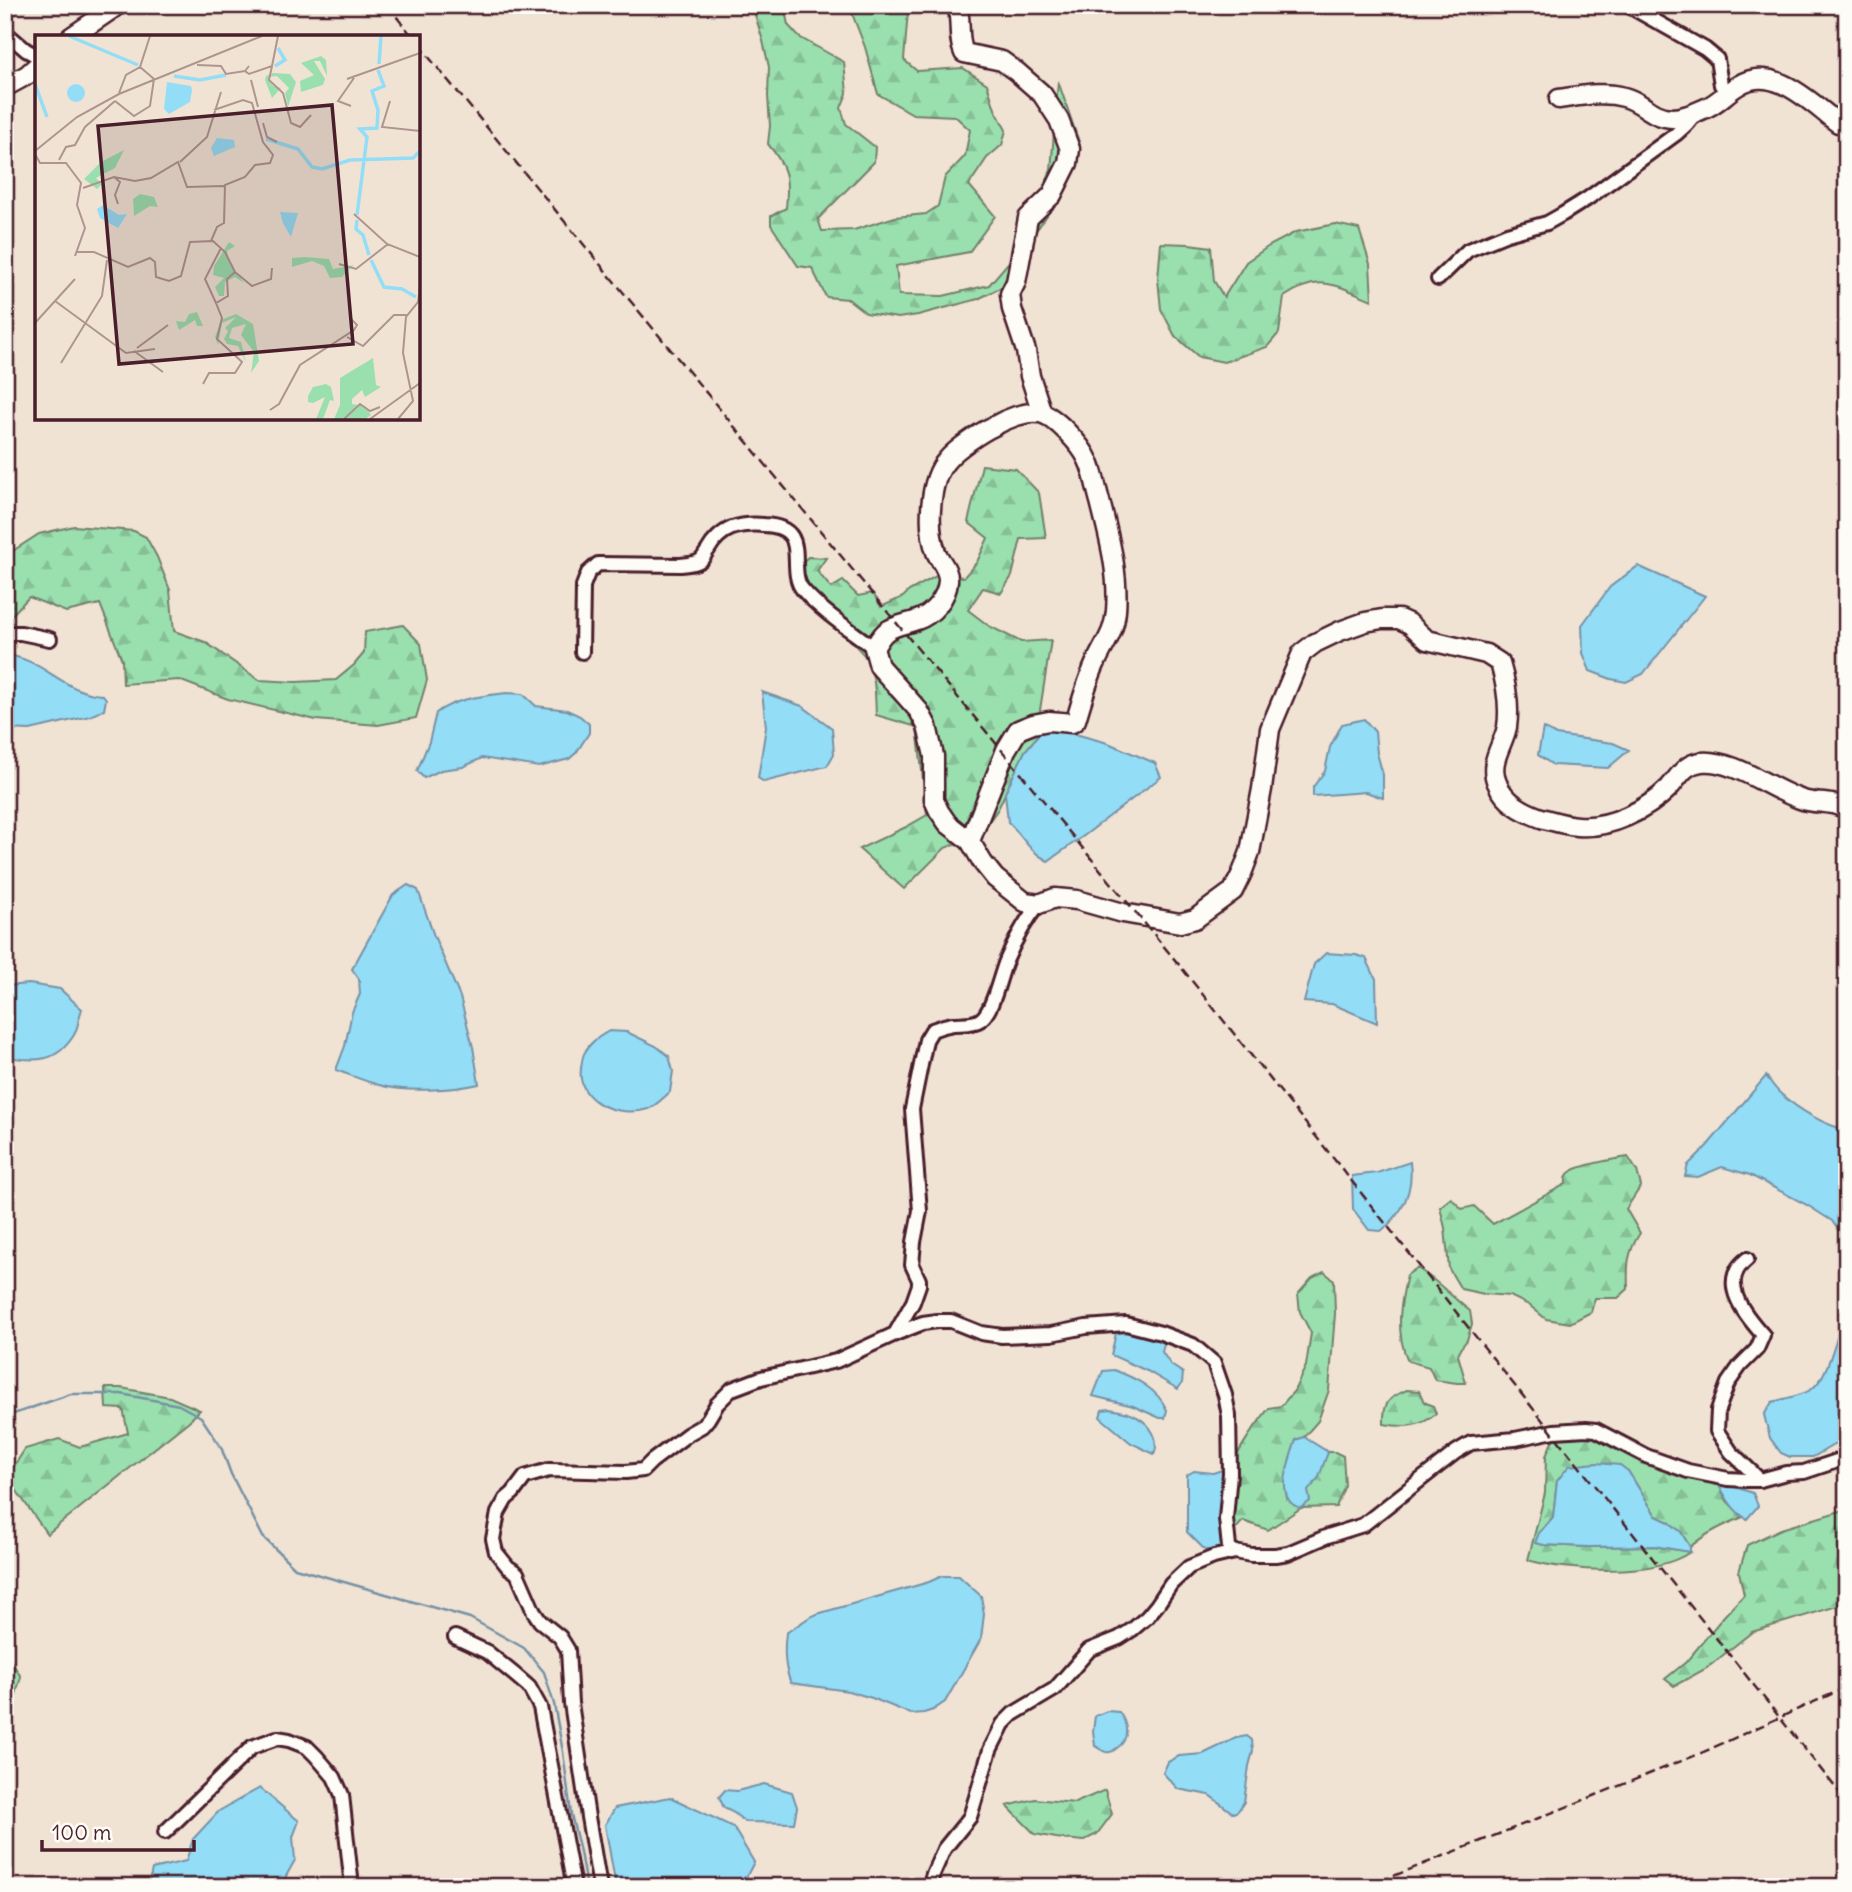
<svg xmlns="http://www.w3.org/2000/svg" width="1852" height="1892" font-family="Delius,sans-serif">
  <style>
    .forest { fill: url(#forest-firs); stroke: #72806c; stroke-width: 2 }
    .water { fill: #94ddf6; stroke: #7691a5; stroke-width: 2 }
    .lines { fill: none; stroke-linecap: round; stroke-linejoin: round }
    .stream { stroke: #7691a5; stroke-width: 2.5 }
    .street-casing { stroke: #4a1f2b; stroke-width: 18 }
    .secondary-casing { stroke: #4a1f2b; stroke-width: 23 }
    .street { stroke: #fdfcf7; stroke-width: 12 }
    .secondary { stroke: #fdfcf7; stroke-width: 18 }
    .rail { stroke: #4a1f2b; stroke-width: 2.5; stroke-dasharray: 10 5; stroke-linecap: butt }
    .inset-river { fill: none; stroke: #94ddf6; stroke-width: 3.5 }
    .inset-road { fill: none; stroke: #ae9590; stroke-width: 2 }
    .view { fill: #4a1f2b; fill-opacity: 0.15; stroke: #4a1f2b; stroke-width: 3.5 }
    .inset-edge { fill: none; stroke: #4a1f2b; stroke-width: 3.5 }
  </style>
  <defs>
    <pattern id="forest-firs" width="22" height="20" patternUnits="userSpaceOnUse" patternTransform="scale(1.75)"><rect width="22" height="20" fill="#9ae0ae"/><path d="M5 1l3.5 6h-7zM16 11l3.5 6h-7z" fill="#86c096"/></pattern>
  </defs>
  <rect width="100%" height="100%" fill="#f0e3d4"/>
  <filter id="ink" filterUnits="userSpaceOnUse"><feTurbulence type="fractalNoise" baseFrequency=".0143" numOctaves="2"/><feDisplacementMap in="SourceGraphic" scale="14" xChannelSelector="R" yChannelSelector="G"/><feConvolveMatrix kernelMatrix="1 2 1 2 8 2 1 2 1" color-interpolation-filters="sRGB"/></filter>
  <g filter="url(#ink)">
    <g class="forest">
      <path d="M752,5H784L788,25L799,37L844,62L847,93L841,108L846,124L875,147L874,162L818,219L822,231L854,230L895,217L926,214L938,206L945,177L965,156L970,130L955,116L913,114L878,94L865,47L853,16L851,5H903L908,11L904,60L917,71L963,68L987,84L995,109L1006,130L1002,145L987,158L969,185L995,216L969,252L896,266L899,295L943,296L989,285L1014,256L1051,170L1058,81L1080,145L1075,166L1062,194L1031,238L1018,279L978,299L918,315L898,318L866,313L848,299L826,297L812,268L798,266L771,225V216L786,208C789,178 787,167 768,144L770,126L768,96L769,67L763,41Z"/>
      <path d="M1335,224L1359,229L1370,264L1372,300C1336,285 1320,273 1284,297L1279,333L1267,347L1224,362L1199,357L1175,336L1161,309L1158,279L1161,243L1189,244L1211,247L1214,281L1224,297L1246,262L1269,246L1296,232Z"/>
      <path d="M982,465L1016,469L1039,493L1046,538L1021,539L1012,576L1001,593L983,588L968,610L989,626L1021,642L1051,640L1040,710L1046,726L1025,751L998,809L980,834L945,848L904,889L859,849L906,827L927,815L917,727L876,715C875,696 876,679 868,661C865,655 859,650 854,644C831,619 798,609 789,574L808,557L826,558L817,571L831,588L843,581L858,596L873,593L881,607L903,597L909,591L938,575L964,577L977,562L988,538L968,522Z"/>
      <polygon points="74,526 134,531 146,537 157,557 170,590 174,631 205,642 259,680 296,682 336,680 354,665 364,653 365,632 403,625 421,644 427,680 416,718 378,725 316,720 228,699 179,680 123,684 122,660 100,604 66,612 29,597 5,622 5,556 39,534"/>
      <path d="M1628,1157L1637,1171L1641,1186L1626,1209L1640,1233C1627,1253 1627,1265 1628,1289L1618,1298H1595L1591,1312L1570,1323L1546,1319L1529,1305L1510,1296L1484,1294L1461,1289L1449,1269L1445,1228L1440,1207L1451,1198L1462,1209L1474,1206L1493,1224L1566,1184C1566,1180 1565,1177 1568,1174C1576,1165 1615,1159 1628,1157Z"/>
      <path d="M1417,1268C1437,1280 1452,1297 1470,1311L1472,1324L1467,1340L1460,1349L1458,1355L1466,1383H1457L1435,1380L1429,1367L1408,1361C1395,1333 1400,1304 1407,1275Z"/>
      <path d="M1324,1272L1334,1280L1335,1314L1329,1390L1318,1421L1304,1437L1296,1440C1290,1460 1284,1478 1287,1499C1322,1486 1313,1482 1328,1452H1335L1343,1456L1345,1485L1336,1507L1301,1508L1268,1530L1243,1521L1227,1538C1228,1518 1227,1496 1230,1476C1232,1456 1257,1424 1269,1408L1281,1406L1294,1391L1306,1366L1311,1333L1300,1312L1298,1294L1312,1278Z"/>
      <polygon points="105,1388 121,1388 170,1397 200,1410 189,1421 47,1534 7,1477 25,1449 59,1439 80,1447 128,1433 123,1409 106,1408"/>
      <path d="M1407,1390L1419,1391L1424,1402L1433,1406L1436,1414C1420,1427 1404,1428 1384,1424C1383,1404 1388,1397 1407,1390Z"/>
      <path d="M1568,1433L1595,1436L1717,1481L1727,1501L1743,1517C1724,1525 1706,1533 1690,1547L1681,1532L1669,1522L1656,1516L1628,1471L1557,1481L1553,1517L1539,1533L1536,1543L1544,1545L1588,1547L1654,1546L1690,1552C1655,1577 1568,1572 1528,1560L1545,1493L1546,1456L1554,1437Z"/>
      <polygon points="1847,1509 1847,1603 1752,1632 1707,1668 1674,1686 1665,1679 1686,1662 1724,1616 1744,1595 1739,1572 1747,1545 1781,1529"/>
      <polygon points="5,1656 8,1656 21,1677 11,1711 5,1716"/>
      <polygon points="1105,1790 1112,1814 1097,1834 1083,1841 1056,1838 1035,1834 1007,1806 1035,1799 1075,1803"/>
    </g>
    <g class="water">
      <polygon points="1638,566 1705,596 1643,674 1626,682 1611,679 1590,671 1583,653 1582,625 1610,587"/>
      <path d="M5,655C43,658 63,693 103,695L106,699L104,710L90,716L30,730L5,729Z"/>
      <polygon points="762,692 802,706 832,728 834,754 827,766 764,782 758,778 766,727"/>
      <path d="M507,693L523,694L536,706L567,710L580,716L589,724V733L576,753L569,759L539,767L482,758L463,767L441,770L424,778L417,771L429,742L436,713C456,698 483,696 507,693Z"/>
      <polygon points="1364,719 1375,732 1377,753 1383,775 1383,798 1366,792 1313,796 1313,787 1325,771 1330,747 1342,724"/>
      <path d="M1046,726L1108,743L1155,763L1161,777L1085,835L1048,861C1027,850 1024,837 1008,822L1005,793L1025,751Z"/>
      <polygon points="1543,728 1556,735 1613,743 1629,750 1608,768 1553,765 1538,755"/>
      <path d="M408,885L418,890L434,936L460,997L473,1047L479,1084C453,1090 405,1093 379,1085C364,1081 350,1075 336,1070L345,1046L352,1012L360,994L359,979L352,969L393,895Z"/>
      <polygon points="1326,953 1356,955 1366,958 1376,979 1377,1023 1332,1004 1304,1002 1314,964"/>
      <path d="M29,984L60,989L82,1009C79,1017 78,1028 74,1035C56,1064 36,1061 6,1057L5,986Z"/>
      <path d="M609,1031L627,1032L656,1046L669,1056L673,1071L670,1092C663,1098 656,1106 648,1109C619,1118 576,1103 581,1068C582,1063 582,1056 585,1052C590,1042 600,1036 609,1031Z"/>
      <path d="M1766,1076C1771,1082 1775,1089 1781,1094C1799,1110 1824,1125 1847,1130V1243L1832,1221L1807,1205L1750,1175L1722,1167L1698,1177L1685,1176L1688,1165L1707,1146Z"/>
      <path d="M1410,1162C1414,1190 1403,1214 1381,1231L1369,1230L1353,1209L1352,1176L1377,1173Z"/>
      <polygon points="1124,1329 1165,1340 1162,1352 1171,1365 1183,1373 1182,1383 1178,1389 1147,1371 1111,1355 1116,1333"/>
      <path d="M1839,1331L1847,1336V1437L1813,1457H1790L1781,1453L1770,1438L1764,1415L1772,1402C1782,1399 1803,1395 1810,1390C1826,1381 1833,1348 1839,1331Z"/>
      <path d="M1114,1370C1135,1378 1157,1388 1167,1410L1165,1418H1160L1133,1406L1093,1396L1103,1371Z"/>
      <path d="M1110,1409C1119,1411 1130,1412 1137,1417C1150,1424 1161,1440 1154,1454L1131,1443L1100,1417L1102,1410Z"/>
      <path d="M1304,1437L1328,1452L1319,1477L1308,1491L1310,1501L1301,1508C1272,1501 1290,1459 1296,1440Z"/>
      <polygon points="1596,1463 1620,1465 1628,1471 1656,1516 1669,1522 1681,1532 1690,1547 1690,1552 1654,1546 1588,1547 1544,1545 1535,1543 1539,1533 1553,1517 1557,1481 1569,1466"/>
      <polygon points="1225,1469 1224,1548 1220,1550 1205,1550 1187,1532 1187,1475 1194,1471 1213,1473"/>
      <path d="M1717,1481L1753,1493L1758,1506L1747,1519C1732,1511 1725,1496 1717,1481Z"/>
      <path d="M942,1576H959L981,1596L984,1614L981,1639L945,1702L933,1710L924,1713L911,1714L872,1698L848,1691L791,1683C784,1668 784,1649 786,1633L810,1617L817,1614L929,1582Z"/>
      <path d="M1107,1711L1119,1712C1128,1724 1130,1739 1117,1748C1113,1751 1111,1753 1106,1752C1102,1751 1099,1748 1095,1746L1093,1731L1095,1716Z"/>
      <polygon points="1247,1736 1252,1740 1253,1751 1249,1766 1244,1802 1238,1811 1233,1813 1209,1795 1178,1789 1163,1773 1168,1762 1179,1756 1203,1754 1236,1738"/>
      <polygon points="764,1784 792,1792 797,1807 794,1823 745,1822 734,1813 724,1808 719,1797 725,1790 737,1791"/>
      <polygon points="260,1788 299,1821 293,1837 295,1860 280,1887 148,1887 152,1869 186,1861 193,1839 219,1811"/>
      <polygon points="670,1797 733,1827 754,1862 741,1887 616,1887 605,1825 615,1808"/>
    </g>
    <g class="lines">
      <polyline class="stream" points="5,1417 71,1394 121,1394 179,1405 201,1417 221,1447 231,1474 263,1537 295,1568 470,1618 524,1648 544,1672 554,1704 563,1752 571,1814 580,1852 586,1887"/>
      <g class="street-casing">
        <g id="street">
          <polyline points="1627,5 1705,49 1717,59 1721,85 1727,94"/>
          <polyline points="5,32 26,50 37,56"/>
          <polyline points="1438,279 1468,250 1507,234 1547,223 1563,214 1587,199 1676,134 1687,124 1696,113"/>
          <polyline points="5,633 21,633 50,639"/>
          <path d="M582,652L583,586L588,573L598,564L681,565C688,564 697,564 702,559C703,558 707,551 708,550C713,541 722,532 732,528C741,525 754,524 764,525C814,527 785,569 803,590C821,611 852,631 874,648"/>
          <path d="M1747,1259C1717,1282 1745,1315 1763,1335L1757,1349L1740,1366L1728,1383L1718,1410L1717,1431L1731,1452L1760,1480"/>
          <polyline points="895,1334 923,1323 937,1321 951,1321 981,1333 1002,1336 1051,1334 1086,1327 1126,1324 1161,1333 1193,1345 1214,1363 1225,1395 1229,1416 1230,1473 1226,1519 1229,1547 1235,1552 1251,1555 1276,1555 1288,1553 1328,1536 1363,1525 1456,1452 1471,1443 1515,1439 1554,1431 1586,1429 1596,1430 1646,1456 1688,1471 1728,1479 1746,1480 1760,1480 1786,1473 1804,1472 1840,1460 1847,1456"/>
          <polyline points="455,1637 487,1652 515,1675 529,1687 540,1707 574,1887"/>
          <polyline points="165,1832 252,1747 277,1738 289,1740 307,1747 316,1756 334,1777 342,1795 352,1887"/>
          <path d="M600,1887L588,1817L571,1703L568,1650L560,1637L540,1621L534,1612L517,1573L508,1567L496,1552L493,1539L498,1513L506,1499L513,1493L525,1477L549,1470L626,1472L643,1470L652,1461L688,1434L702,1426L708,1419L717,1404L732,1389L761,1378L836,1361L895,1334L913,1302L919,1285V1280L912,1265L914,1242L920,1211L912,1109L926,1040L932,1030C939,1027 946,1025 953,1024C961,1023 972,1025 980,1020C993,1012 1000,975 1006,961C1015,940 1025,921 1039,904"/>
          <polyline points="929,1887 933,1874 944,1849 970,1817 990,1750 1003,1724 1013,1714 1055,1689 1089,1650 1119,1638 1133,1629 1147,1617 1157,1605 1171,1584 1189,1567 1214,1557 1235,1552"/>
        </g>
      </g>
      <g class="secondary-casing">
        <g id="secondary">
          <path d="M957,5C962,21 957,38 964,53L1002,61L1017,72L1042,94L1059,120L1070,149L1068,163L1052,195L1028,218L1016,282L1010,294L1012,309L1026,351L1030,376L1042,413"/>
          <polyline points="71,37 118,5"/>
          <polyline points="5,87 27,75 37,66"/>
          <path d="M1559,99C1581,96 1602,91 1624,97C1644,102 1650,117 1672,118C1685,118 1697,112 1708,107C1720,101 1728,91 1739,85C1774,63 1812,104 1838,123"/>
          <path d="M970,841L1006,750L1018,730L1033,724L1049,721L1072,723L1076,720C1082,700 1088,678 1097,660C1106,641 1114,633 1116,611C1119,573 1109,537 1100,501C1096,488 1094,472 1088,460C1082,446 1054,415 1040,413C1025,411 1006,419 994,426C981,432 956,449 947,460C929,480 927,527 936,552C940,562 949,569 948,581C947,598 932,615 917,620C907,624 895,625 887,631C881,635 878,642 874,648L879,666L919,711L927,726L934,756V800L939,811L948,824L970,841L983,863L995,878L1025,902L1039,904L1055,898L1077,900L1123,913L1180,923L1195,919L1233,891L1242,873L1250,852L1262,789L1270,729L1302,653L1315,643L1340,631L1365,622L1382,619H1399L1410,624L1427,640L1486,654L1500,663C1506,683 1510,706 1507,727C1503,746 1488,762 1497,783C1505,802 1522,811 1541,818C1553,821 1565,825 1577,826C1609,829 1647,810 1669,788C1679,777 1684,764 1701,762C1734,759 1770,789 1800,799C1810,803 1821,802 1832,804C1837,805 1842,807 1847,809"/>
        </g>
      </g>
      <use href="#street" class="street"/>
      <use href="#secondary" class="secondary"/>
      <g class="rail">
        <polyline points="387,5 413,37"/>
        <polyline points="418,44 1180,966 1847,1802"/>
        <polyline points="1366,1887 1699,1754 1847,1687"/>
      </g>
    </g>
  </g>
  <g transform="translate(35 35)">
    <rect width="385" height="385" fill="#f0e3d4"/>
    <path d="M286,21L291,25L292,41L285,26H279L290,44L288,50L266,57L265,46L279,40L266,28ZM238,38L255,39L261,47L253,72L250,58L254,53L242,41L233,42L237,50L246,53L237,63L230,45L231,41ZM89,115L80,133L61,143L67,149L62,154L49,144L66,127ZM105,159L119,162L123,172L115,171L99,181L98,164ZM194,207L200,211L192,216L194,227L209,248L200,242L190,247L189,261H184L180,252L189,243L178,240L179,231ZM270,222L294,224L298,234L319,230L307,242L295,243L289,231L277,226L257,232V223ZM162,277L168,291H162L160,285L144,295L141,286L150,287L154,279ZM201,279L218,289L224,326L216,338L219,317L206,300L211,289L197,293L194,303L206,307L211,327L203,311L192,309L189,304L193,296L190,293L201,282L187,288L183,310L180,302L186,285ZM338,323L341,350L346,352L330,362L327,355L317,364V369L330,371L336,380L330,384H299L305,370V343ZM291,349L296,352L299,366L295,365L288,384H281L290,362L278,368L273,367V361L278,352Z" fill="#9ae0ae"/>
    <path d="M132,47L156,51L157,55L155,67L134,79L129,74ZM32 58a9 9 0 1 1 18 0a9 9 0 1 1-18 0ZM182,103L199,105L200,112L179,121L176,113ZM68,170L84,180L92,179L83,193L65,183L62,174ZM245,177L263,178L256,202L248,188Z" fill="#94ddf6"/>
    <path class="inset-river" d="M34,1L103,30M344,29L346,1M240,31L250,25L243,13M139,41L165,45L191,40M0,49L12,82M231,104L263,114L277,132L287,134L315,125L378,123L385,116M322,180L332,102L325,94L342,93L343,75L337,56L349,51L343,35M322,185L321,194L328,200L334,220M336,225L349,252L367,254L381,262"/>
    <path class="inset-road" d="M162,30L186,31L191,39L210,36M214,31L210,36L214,39L237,31L243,1M237,31L234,45L248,58L256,88L265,92L276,80M312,44L385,18M216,45L223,72M84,58L91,40L105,32L115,1M80,66L99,81L115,71L119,44L105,32M355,66L347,92L385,96M316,71L303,66L319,43M228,88L232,102L242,107M0,116L42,82L84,59L227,1M0,119L5,128H31L46,148L42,170L50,193L40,221M24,125L31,112L40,110L50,92L80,66M145,127L172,102L186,57M79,142L85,147L80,160L83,169M48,153L79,142L100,146L116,143L143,127L152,152L189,151M319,179L352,209L385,222M176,206L182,192L189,188L190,150L210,142L220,130L235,128L238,120L228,107L217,68L208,65L179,75M42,217H59L93,232L115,223L120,227L121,242L134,246L146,241L155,207L178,206L190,217L200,237L192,244L193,261L181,268L170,244L186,213M304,229L321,234L353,209M200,237L217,251L236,244L237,233M20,266L91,318L120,314M0,288L40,244M312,302L328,311L359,280H372M102,313L133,290M99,316L128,337M26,328L67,261L72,225M168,349L174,338H200L207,327L182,304L187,283L181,268M235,375L244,369L265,330L319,295L322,290L315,283M309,384L325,369L335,376L345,372M335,384L385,348M363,384L378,366L368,318L371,282L383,267L385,251"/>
    <path class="view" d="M297,70L318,309L84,329L63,91Z"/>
    <rect width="385" height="385" class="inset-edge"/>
  </g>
  <rect width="1852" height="1892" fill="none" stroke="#fdfcf7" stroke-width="28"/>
  <rect x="14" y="14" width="1824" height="1864" fill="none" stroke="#4a1f2b" stroke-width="2.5" filter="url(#ink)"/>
  <path d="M42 1840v10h152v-10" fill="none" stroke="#4a1f2b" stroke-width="3.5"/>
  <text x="52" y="1840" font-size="21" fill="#4a1f2b" stroke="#fdfcf7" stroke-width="5" paint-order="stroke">100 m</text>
</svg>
